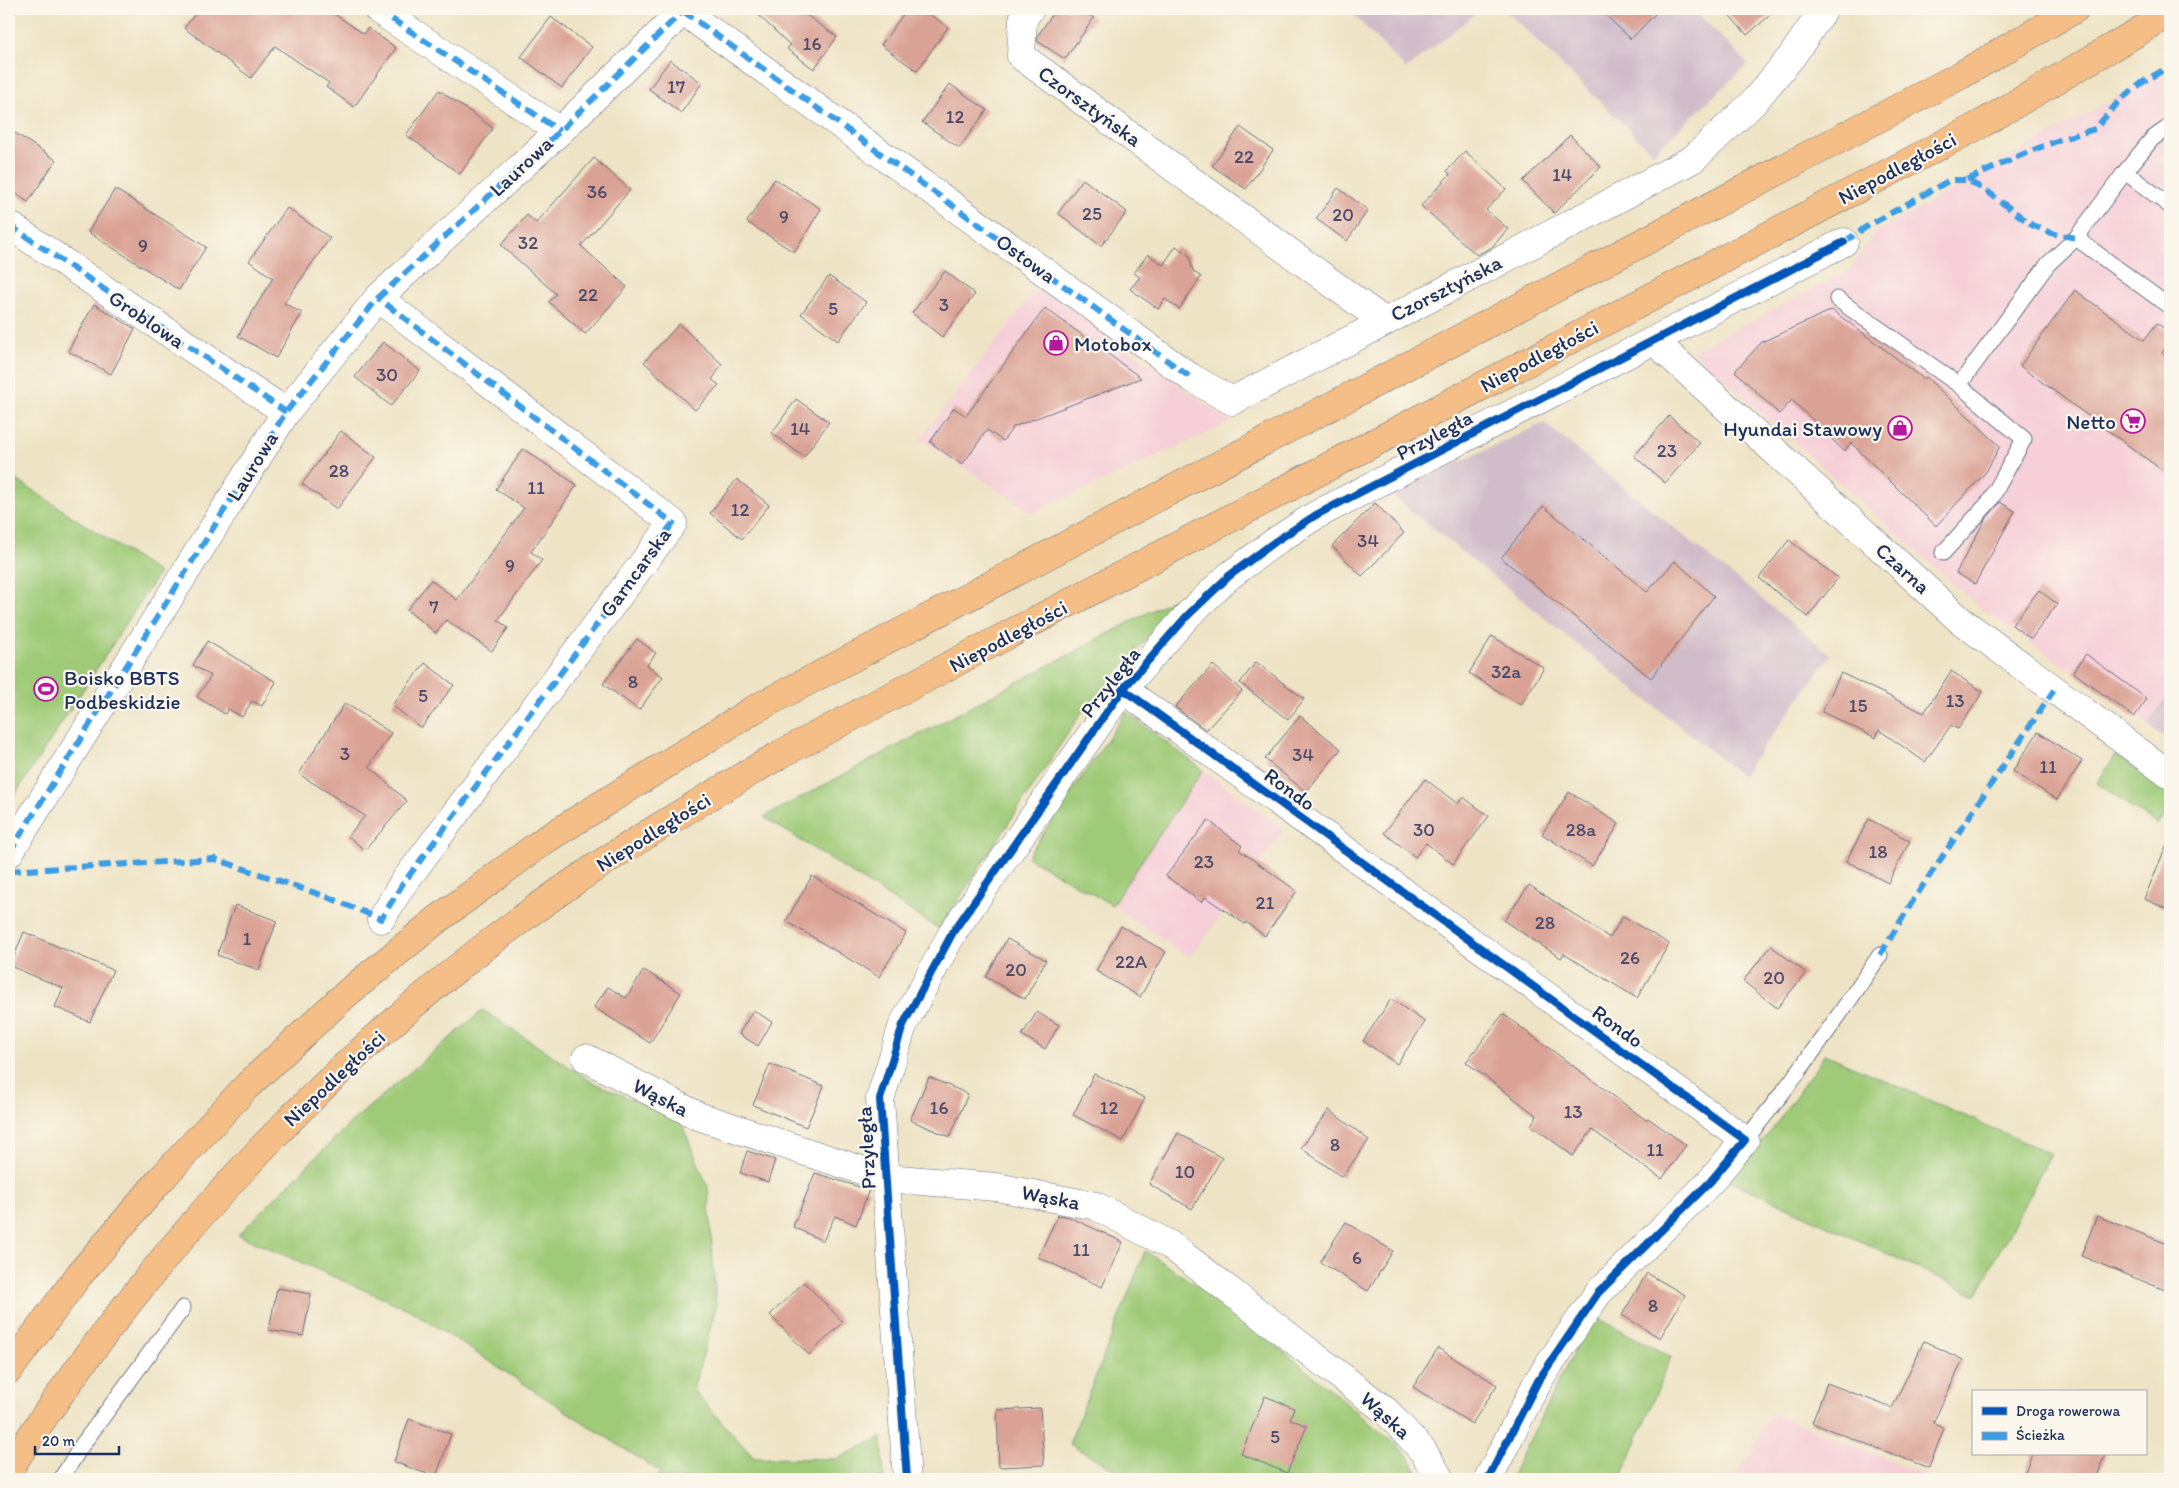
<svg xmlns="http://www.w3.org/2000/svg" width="2179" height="1488" font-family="Itim,sans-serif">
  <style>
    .built { fill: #f6cfd8 }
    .industrial { fill: #d1bdca }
    .green { fill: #9fca77; stroke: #5d7c6a }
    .building { fill: #daa294 }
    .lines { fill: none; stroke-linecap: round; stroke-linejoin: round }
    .lane-casing { stroke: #656e82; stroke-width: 17 }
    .street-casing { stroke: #656e82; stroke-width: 29 }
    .highway-casing { stroke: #656e82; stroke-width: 29 }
    .lane { stroke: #fff; stroke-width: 15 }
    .street { stroke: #fff; stroke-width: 28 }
    .highway { stroke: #f5be86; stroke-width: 28 }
    .quiet { stroke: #3b9de6; stroke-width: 6; stroke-dasharray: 12 6; stroke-linecap: butt }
    .cycleway-casing { stroke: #fbf7ec; stroke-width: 11 }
    .cycleway { stroke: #0057b8; stroke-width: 8 }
    .labels { text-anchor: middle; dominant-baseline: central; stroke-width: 4.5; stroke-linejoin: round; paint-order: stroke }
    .number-label { font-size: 19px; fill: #4b4c6c }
    .street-label { font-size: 21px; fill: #1b2f5e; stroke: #fbf7ec }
    .poi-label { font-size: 21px; fill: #1b2f5e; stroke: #fbf7ec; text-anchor: start }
  </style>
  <rect width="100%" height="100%" fill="#fbf7ec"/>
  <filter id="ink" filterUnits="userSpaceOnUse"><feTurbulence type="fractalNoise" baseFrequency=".02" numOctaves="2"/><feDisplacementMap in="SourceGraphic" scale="10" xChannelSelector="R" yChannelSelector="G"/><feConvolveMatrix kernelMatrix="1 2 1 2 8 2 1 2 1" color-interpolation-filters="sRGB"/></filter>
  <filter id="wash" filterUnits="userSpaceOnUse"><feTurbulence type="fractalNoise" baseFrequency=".0096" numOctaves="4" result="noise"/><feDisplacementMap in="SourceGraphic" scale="20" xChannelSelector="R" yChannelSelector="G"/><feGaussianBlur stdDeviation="1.12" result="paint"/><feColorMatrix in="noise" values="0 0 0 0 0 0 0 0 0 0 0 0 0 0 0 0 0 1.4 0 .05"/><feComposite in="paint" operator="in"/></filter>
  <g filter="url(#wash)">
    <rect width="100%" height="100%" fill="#eee3c4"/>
    <g class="built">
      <polygon points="2170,67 2170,692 2147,724 1977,605 1692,351 1849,271 1873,234"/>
      <polygon points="1039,286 1231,422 1033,513 920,439"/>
      <polygon points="1203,770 1284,829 1190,958 1112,905"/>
      <polygon points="1771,1413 1936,1479 1735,1479"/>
    </g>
    <g class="industrial">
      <polygon points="1348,9 1481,9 1406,69"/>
      <polygon points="1504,9 1693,9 1748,64 1653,153"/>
      <polygon points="1544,423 1831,655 1742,776 1390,494"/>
      <polygon points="2170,692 2170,742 2147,724"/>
    </g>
    <g class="green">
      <polygon points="9,475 159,573 9,804"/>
      <polygon points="1196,587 1147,638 1080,715 939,929 764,817"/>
      <polygon points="1126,712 1203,770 1112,905 1027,857"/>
      <polygon points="2116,755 2170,793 2170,809 2157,825 2097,783"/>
      <polygon points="483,1010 592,1082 680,1120 708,1187 716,1307 693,1390 754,1458 837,1459 882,1437 884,1479 654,1479 660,1472 410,1310 238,1235 349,1124"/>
      <polygon points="1825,1054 2051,1154 1976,1295 1727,1179 1772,1130"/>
      <polygon points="1145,1251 1219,1300 1297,1362 1408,1455 1421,1479 1132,1479 1069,1444"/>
      <polygon points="1592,1315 1671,1357 1621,1479 1510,1479"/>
    </g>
    <g id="blocks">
      <g class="building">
        <polygon points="199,9 327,9 364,34 368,28 396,48 354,107 326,87 329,83 275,46 251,78 184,28"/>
        <polygon points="752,9 798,9 837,37 814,69 787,49 790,45"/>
        <polygon points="907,9 922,9 948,27 917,71 881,45"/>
        <polygon points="1056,9 1081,9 1094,18 1065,59 1037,41 1038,35"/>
        <polygon points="1599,9 1660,9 1631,39"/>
        <polygon points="1724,9 1777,9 1747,35"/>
        <polygon points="551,17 592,47 562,88 521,57"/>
        <polygon points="670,60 702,83 681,113 649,89"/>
        <polygon points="950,84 987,110 959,148 922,122"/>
        <polygon points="439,90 493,128 460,174 406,135"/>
        <polygon points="1240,127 1273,150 1246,189 1212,166"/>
        <polygon points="9,129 56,160 28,202 9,189"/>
        <polygon points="1570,135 1601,167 1554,213 1523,181"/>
        <polygon points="1465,151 1506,189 1486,210 1508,229 1491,248 1477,255 1421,206 1450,174 1447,171"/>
        <polygon points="594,158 630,190 581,246 627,287 585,334 549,302 556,294 501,245 527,215 536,223"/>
        <polygon points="775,179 821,209 794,252 747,222"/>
        <polygon points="1083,179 1127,212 1101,246 1058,213"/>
        <polygon points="1338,188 1368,210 1347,241 1316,219"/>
        <polygon points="115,189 206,247 179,290 88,232"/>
        <polygon points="287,208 330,238 284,303 302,313 276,358 238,336 273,278 249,261"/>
        <polygon points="1176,246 1189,255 1193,271 1201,277 1179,309 1165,299 1158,309 1130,289 1140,277 1134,273 1148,254 1163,265"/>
        <polygon points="945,271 975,294 942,337 912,313"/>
        <polygon points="829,276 866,302 838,341 801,314"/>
        <polygon points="2075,290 2144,340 2157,323 2170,333 2170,341 2162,353 2170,359 2170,476 2020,366"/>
        <polygon points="94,304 135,329 111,374 68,351"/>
        <polygon points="1045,308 1141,378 1013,427 1003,441 987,430 962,465 930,442 954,408 966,416"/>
        <polygon points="1832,310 1924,379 1926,377 2000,446 1986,472 1936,526 1851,443 1844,451 1792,400 1779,414 1735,371 1762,342"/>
        <polygon points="679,324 722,364 712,380 719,385 695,410 644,362"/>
        <polygon points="383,342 420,371 391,406 355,377"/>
        <polygon points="796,399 829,422 804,457 772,433"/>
        <polygon points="1669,416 1700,443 1665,483 1634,456"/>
        <polygon points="341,431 376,457 337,509 302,484"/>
        <polygon points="523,449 577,485 531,552 542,560 498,620 508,628 492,651 446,620 436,633 407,610 431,580 457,600 524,508 496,489"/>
        <polygon points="737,479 769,505 742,539 710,513"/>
        <polygon points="2000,502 2015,511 1975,584 1956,573 1985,520"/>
        <polygon points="1375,503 1404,533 1362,576 1332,546"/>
        <polygon points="1543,506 1647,592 1675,561 1714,596 1651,678 1501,558"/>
        <polygon points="1789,540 1838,578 1808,617 1759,578"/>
        <polygon points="2039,590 2057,604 2031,639 2012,625"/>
        <polygon points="1492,636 1544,668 1521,705 1469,673"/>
        <polygon points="637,639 656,653 647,665 663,677 639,710 603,684"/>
        <polygon points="207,641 276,682 262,706 252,701 242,717 228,709 225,714 197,697 211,676 193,665"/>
        <polygon points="2086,654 2147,699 2134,717 2073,672"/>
        <polygon points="1256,662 1304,699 1288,720 1240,683"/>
        <polygon points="425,663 454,685 421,728 392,705"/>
        <polygon points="1213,665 1242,691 1206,730 1175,707"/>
        <polygon points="1951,671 1983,692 1958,729 1951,725 1925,762 1879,730 1876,738 1822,712 1841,673 1924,713"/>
        <polygon points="345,703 391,733 369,767 407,801 365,850 348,836 365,816 299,774"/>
        <polygon points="1300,716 1341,749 1306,792 1265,759"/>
        <polygon points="2038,732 2082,761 2057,800 2013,771"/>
        <polygon points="1425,779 1458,804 1463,797 1489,816 1453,864 1426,843 1415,857 1384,833"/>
        <polygon points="1569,792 1619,824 1592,866 1542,834"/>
        <polygon points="1869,819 1910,841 1888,883 1846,861"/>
        <polygon points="1208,820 1242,846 1239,850 1297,891 1265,936 1246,922 1245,924 1205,897 1201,902 1166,876"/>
        <polygon points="2170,837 2170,910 2144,899"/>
        <polygon points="812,876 906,933 879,977 786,921"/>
        <polygon points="1529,885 1610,938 1623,916 1669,944 1637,998 1564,954 1561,958 1504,921"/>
        <polygon points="235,905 277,921 259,970 217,955"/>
        <polygon points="1121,926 1166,952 1140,997 1096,971"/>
        <polygon points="24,932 113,970 90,1022 55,1007 63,988 10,966"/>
        <polygon points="1007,939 1046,960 1025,999 986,977"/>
        <polygon points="1771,946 1806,973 1777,1008 1743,981"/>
        <polygon points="644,970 681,993 650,1043 594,1007 608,987 626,998"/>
        <polygon points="1391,999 1425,1022 1397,1064 1363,1041"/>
        <polygon points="753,1010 772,1022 758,1046 739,1034"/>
        <polygon points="1037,1012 1059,1025 1045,1049 1022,1035"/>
        <polygon points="1503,1014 1646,1120 1648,1118 1686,1145 1662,1179 1592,1130 1573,1156 1531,1125 1537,1116 1466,1062"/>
        <polygon points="770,1064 824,1086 806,1127 753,1105"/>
        <polygon points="1094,1074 1145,1098 1123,1141 1073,1115"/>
        <polygon points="929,1077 968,1094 950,1137 910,1120"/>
        <polygon points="1329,1110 1369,1140 1342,1177 1301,1148"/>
        <polygon points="1178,1133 1222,1158 1192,1209 1149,1184"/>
        <polygon points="747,1151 775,1160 768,1182 740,1173"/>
        <polygon points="815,1173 869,1190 856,1225 835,1216 823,1241 793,1227"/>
        <polygon points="1058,1215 1069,1217 1123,1242 1102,1287 1038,1257"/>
        <polygon points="2097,1216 2170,1245 2170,1292 2081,1256"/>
        <polygon points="1346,1222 1393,1251 1368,1291 1320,1262"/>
        <polygon points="1647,1273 1685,1295 1660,1338 1622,1315"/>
        <polygon points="804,1282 843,1322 809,1355 770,1315"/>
        <polygon points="277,1288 311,1294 303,1336 269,1330"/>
        <polygon points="1924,1341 1963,1360 1933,1423 1944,1428 1929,1468 1812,1423 1827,1383 1892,1408"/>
        <polygon points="1438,1348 1497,1385 1472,1424 1413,1387"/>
        <polygon points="1265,1396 1294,1408 1290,1419 1307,1426 1287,1473 1241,1454"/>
        <polygon points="1040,1408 1044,1465 999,1467 997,1410"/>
        <polygon points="409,1419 451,1434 436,1477 394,1462"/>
        <polygon points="2032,1454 2106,1454 2096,1479 2022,1479"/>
      </g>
    </g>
  </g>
  <g filter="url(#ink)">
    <use href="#blocks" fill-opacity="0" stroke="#656e82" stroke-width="1"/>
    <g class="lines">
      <g class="lane-casing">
        <g id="lane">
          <polyline points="2125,172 2152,139 2170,126"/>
          <polyline points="2170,206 2125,172 2076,238 2170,307"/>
          <polyline points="1837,299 1959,385 2024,439 1990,501 1943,553"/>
          <polyline points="1959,385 2048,264 2076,238"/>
          <path d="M1745,1140C1794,1081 1837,1019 1880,955"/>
          <polyline points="61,1479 82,1445 183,1308"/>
        </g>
      </g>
      <g class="street-casing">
        <g id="street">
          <polyline points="377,9 560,131"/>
          <polyline points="1030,9 1023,19 1021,56 1385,322 1693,159 1752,104 1792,56 1824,9"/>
          <polyline points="683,11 1190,377 1232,401 1385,322"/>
          <polyline points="9,225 286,412"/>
          <polyline points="378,298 673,523 402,885 381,919"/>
          <polyline points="1654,341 1960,620 2170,775"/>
          <polyline points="1123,689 1745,1140 1710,1182 1598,1293 1538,1381 1488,1479"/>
          <polyline points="9,853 286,412 378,298 560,131 685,9"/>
          <polyline points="586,1058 698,1116 885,1178 996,1187 1096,1206 1170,1245 1386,1411 1423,1451 1440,1479"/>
          <polyline points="907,1479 880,1099 903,1025 953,932 1123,689 1188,615 1229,576 1276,541 1316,515 1844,242"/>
        </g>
      </g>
      <g class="highway-casing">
        <g id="highway">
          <polyline points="9,1370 79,1275 162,1178 247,1086 345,995 438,919 545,840 753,710 1961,75 2075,9"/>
          <path d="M9,1469C158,1241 347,1037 572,883C640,837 710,796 781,754L1983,123L2170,13"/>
        </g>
      </g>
      <use href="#lane" class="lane"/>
      <use href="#street" class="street"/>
      <use href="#highway" class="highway"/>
      <g class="quiet">
        <polyline points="377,9 560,131"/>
        <polyline points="683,11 1190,377"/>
        <polyline points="1967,180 2028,152 2062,139 2095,129 2120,100 2143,82 2170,66"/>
        <polyline points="9,225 286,412"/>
        <polyline points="1844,242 1866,227 1950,180 1967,180 1988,192 2032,225 2051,233 2076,238"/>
        <polyline points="9,853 286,412 378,298 560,131 685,9"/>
        <polyline points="9,871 215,859 330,898 381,919 402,885 673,523 378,298"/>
        <polyline points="1880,955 1914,899 2054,690"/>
      </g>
      <g class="cycleway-casing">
        <g id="cycleway">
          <polyline points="1123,689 1745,1140 1710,1182 1598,1293 1538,1381 1488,1479"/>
          <polyline points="907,1479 880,1099 903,1025 953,932 1123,689 1188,615 1229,576 1276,541 1316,515 1844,242"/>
        </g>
      </g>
      <use href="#cycleway" class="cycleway"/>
    </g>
  </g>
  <defs>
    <g id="shop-ring" transform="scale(1.25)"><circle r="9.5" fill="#fbf7ec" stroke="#b5179e" stroke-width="1.5"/><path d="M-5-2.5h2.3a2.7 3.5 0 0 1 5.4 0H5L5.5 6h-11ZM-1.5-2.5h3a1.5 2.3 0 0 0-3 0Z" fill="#b5179e"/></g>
    <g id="supermarket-ring" transform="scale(1.25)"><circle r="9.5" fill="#fbf7ec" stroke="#b5179e" stroke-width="1.5"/><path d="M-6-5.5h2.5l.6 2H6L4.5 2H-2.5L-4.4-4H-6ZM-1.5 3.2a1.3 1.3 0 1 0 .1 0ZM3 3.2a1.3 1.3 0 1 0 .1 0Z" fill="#b5179e"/></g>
    <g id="stadium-ring" transform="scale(1.25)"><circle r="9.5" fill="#fbf7ec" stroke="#b5179e" stroke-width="1.5"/><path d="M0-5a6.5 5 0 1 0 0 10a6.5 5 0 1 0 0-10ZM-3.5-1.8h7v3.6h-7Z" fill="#b5179e"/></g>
  </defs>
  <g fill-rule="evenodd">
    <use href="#shop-ring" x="1056" y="343"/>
    <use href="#supermarket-ring" x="2133" y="421"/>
    <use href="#shop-ring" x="1900" y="428"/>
    <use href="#stadium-ring" x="46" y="689"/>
  </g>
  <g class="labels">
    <g class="number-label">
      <text x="812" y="43">16</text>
      <text x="676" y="86">17</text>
      <text x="955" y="116">12</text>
      <text x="1244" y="156">22</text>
      <text x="1562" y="174">14</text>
      <text x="597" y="191">36</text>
      <text x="1092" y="213">25</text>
      <text x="1343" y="214">20</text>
      <text x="784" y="216">9</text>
      <text x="528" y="242">32</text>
      <text x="143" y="245">9</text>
      <text x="588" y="294">22</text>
      <text x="944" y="304">3</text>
      <text x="833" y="308">5</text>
      <text x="387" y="374">30</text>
      <text x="800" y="428">14</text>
      <text x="1667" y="450">23</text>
      <text x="339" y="470">28</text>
      <text x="536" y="487">11</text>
      <text x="740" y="509">12</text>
      <text x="1368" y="540">34</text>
      <text x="510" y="565">9</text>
      <text x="434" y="606">7</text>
      <text x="1506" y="671">32a</text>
      <text x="633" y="681">8</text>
      <text x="423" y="695">5</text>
      <text x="1955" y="700">13</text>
      <text x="1858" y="705">15</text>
      <text x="345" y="753">3</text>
      <text x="1303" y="754">34</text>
      <text x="2048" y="766">11</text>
      <text x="1424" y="829">30</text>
      <text x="1581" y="829">28a</text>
      <text x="1878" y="851">18</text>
      <text x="1204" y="861">23</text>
      <text x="1265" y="902">21</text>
      <text x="1545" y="922">28</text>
      <text x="247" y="938">1</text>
      <text x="1630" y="957">26</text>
      <text x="1131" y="961">22A</text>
      <text x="1016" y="969">20</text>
      <text x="1774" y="977">20</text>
      <text x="939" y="1107">16</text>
      <text x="1109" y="1107">12</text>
      <text x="1573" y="1111">13</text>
      <text x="1335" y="1144">8</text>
      <text x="1655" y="1149">11</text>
      <text x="1185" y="1171">10</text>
      <text x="1081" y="1249">11</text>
      <text x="1357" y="1257">6</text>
      <text x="1653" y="1305">8</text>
      <text x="1275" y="1436">5</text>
    </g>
    <g class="street-label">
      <text transform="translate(1090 106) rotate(36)">Czorsztyńska</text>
      <text transform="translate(521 166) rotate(-43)">Laurowa</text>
      <text transform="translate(1897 168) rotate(-28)">Niepodległości</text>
      <text transform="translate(1026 258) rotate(36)">Ostowa</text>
      <text transform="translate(1446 288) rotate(-27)">Czorsztyńska</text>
      <text transform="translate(147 319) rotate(34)">Groblowa</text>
      <text transform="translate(1539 356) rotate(-28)">Niepodległości</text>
      <text transform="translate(1434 435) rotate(-28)">Przyległa</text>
      <text transform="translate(252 466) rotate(-58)">Laurowa</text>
      <text transform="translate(1903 568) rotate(42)">Czarna</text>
      <text transform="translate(635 572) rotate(-54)">Garncarska</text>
      <text transform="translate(1008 636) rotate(-28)">Niepodległości</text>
      <text transform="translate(1110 682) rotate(-52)">Przyległa</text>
      <text transform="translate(1290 789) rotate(36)">Rondo</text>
      <text transform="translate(653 832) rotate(-32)">Niepodległości</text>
      <text transform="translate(1618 1026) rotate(36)">Rondo</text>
      <text transform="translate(334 1078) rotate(-43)">Niepodległości</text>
      <text transform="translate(661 1097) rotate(27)">Wąska</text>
      <text transform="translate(866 1148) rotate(-93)">Przyległa</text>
      <text transform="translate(1051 1197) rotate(11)">Wąska</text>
      <text transform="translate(1386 1415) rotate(42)">Wąska</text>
    </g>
    <g class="poi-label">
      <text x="1074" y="343">Motobox</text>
      <text x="2116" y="421" text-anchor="end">Netto</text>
      <text x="1882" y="428" text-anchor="end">Hyundai Stawowy</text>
      <text x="64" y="677">Boisko BBTS<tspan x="64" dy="24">Podbeskidzie</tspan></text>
    </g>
  </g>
  <rect width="2179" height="1488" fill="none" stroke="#fbf7ec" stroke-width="30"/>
  <rect x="1972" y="1390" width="175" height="65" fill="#fbf7ec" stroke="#a1a7b3"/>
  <rect x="1982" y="1407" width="25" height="8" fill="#0057b8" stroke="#a1a7b3"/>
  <text x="2016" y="1416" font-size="15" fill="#1b2f5e">Droga rowerowa</text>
  <rect x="1982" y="1432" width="25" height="8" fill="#3b9de6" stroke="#a1a7b3"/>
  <text x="2016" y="1440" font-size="15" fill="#1b2f5e">Ścieżka</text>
  <path d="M35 1446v8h84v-8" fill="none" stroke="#1b2f5e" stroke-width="2.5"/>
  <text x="42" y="1446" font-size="15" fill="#1b2f5e" stroke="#fbf7ec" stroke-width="4" paint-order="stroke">20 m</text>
</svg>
